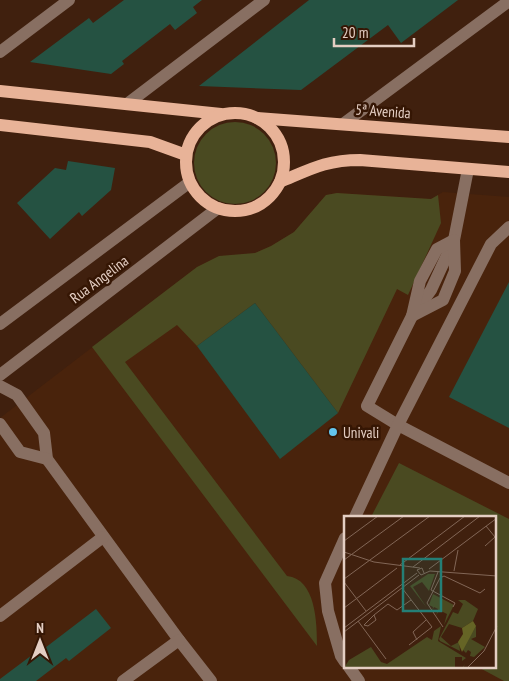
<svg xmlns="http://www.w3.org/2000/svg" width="509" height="681" font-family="'PT Sans Narrow',sans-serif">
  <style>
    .built { fill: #49230c; fill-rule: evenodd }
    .green { fill: #4a4a21 }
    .building { fill: #255242 }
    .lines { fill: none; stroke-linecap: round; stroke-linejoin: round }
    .minor { stroke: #886f62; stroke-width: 12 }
    .major { stroke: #e8b398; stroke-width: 12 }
    .poi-dot { fill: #64c5ee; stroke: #351604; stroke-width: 2 }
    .labels { text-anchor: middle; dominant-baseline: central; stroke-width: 5; stroke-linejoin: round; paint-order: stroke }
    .street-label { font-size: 15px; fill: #e4cec3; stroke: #351604 }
    .poi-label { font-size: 15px; fill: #e4cec3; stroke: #351604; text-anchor: start }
    .inset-road { fill: none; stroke: #826656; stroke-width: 1 }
    .view { fill: #247f76; fill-opacity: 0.15; stroke: #247f76; stroke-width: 2.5 }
    .inset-edge { fill: none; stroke: #e4cec3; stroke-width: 2.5 }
  </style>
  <rect width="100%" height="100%" fill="#40200e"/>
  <path class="built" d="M443,192L509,197V681H0V418L197,267L219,256L243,255L255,253L271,246L294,232L326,195L337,193L431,199ZM345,517H495V667H345Z"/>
  <g class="green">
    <circle cx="235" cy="163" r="41"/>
    <path d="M337,193L431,199L438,195L441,223L408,295L397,289L338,413L255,303L197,346L177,325L125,362L287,576C316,579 317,623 317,646L92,347L197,267L219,256L255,253L271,246L294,232L326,195Z"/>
    <polygon points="399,463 509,519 509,681 504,681 478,667 495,667 495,517 371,517"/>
  </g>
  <g class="building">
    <polygon points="124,0 202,0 193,7 197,13 175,30 170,24 122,61 124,64 111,74 30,62 89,18 93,23"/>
    <polygon points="309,0 458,0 401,43 388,25 301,90 199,86"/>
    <polygon points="68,161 115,168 111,190 82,216 79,212 50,239 17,203 55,168 66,170"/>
    <polygon points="509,282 509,428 449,397"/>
    <polygon points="255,303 338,413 280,459 197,346"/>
    <polygon points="96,609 111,628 69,661 66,658 36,681 0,681 0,679 36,652 37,654"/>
  </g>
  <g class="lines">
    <g class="minor">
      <polyline points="0,52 69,0"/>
      <polyline points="127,104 264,0"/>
      <polyline points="343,124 509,1"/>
      <polyline points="468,169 454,240 431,290 412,316 367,406 398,425 509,483"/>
      <polygon points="454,240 455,271 443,300 412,316 420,281 437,249"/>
      <polyline points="0,324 190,182"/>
      <polyline points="0,375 218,208"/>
      <polyline points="0,386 17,395 44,433 47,459 179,640 211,681"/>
      <polyline points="0,424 20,452 47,459"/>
      <polyline points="355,517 398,425 491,244 509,227"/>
      <polyline points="345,538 325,583 328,611 341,656 345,662"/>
      <polyline points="0,616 103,537"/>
      <polyline points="349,667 359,681"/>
      <polyline points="123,681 179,640"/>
    </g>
    <g class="major">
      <polyline points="0,91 221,114"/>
      <circle cx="235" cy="162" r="49"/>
      <polyline points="257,118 509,137"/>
      <polyline points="0,125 150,142 186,155"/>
      <path d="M280,182C311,169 326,160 360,160L509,172"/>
    </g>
  </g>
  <circle class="poi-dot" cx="333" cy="432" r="5"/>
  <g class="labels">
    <g class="street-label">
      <text transform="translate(383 111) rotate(4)">5ª Avenida</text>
      <text transform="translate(99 279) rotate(-37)">Rua Angelina</text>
    </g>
    <g class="poi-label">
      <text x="343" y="432">Univali</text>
    </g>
  </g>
  <g transform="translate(344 516)">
    <rect width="152" height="152" fill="#40200e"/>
    <path d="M84,58H91L85,75L78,66L69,71L83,92L66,70ZM89,78L110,89L100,109L103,98L99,96L95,104L99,96L95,94L92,100L94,93L90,91L88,95L89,91L85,89ZM114,84H121L134,93L129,105L118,112L105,108L97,121L107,130L115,126L116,135L96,125L95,123L109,96L114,98L119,88ZM97,110L94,125L122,142L118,145V141H111V152H118L121,148L119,152H0L5,144L27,131L37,146L43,148L83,121L88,124L90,115ZM132,110V121L127,123L141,131L130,141L126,140L127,136L124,134L122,137L118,133Z" fill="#4a4a21"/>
    <path d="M129,105L132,110L118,136L114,126L119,118L118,112Z" fill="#656425"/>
    <path class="inset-road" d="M0,25L34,0M141,30L151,21L142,10M0,36L30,46L76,52M0,44L60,0M56,49L121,0M69,51L136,0M85,53L153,2M110,55L114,34M94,56L87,74L111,87L109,91M80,57L78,52L73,54L77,59L86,55L153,60M0,63L86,0M0,66L22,95M58,72L88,111L65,129M0,92L53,52M30,99L44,88L53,94L67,84M30,99L32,104L24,110L20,109ZM14,105L42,143M99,111L83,87L96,62L100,60L136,77L141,73M0,112L73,57M0,116L75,59M73,124L69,116L82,104M123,152L140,135L153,110"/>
    <path class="view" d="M59,43H97V95H59Z"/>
    <rect width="152" height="152" class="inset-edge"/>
  </g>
  <g transform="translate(40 641)" stroke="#351604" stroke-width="4" paint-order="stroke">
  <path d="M0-4L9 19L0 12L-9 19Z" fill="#e4cec3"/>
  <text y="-8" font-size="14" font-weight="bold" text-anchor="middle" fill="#e4cec3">N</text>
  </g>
  <path d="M334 38v8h80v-8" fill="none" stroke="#e4cec3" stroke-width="2.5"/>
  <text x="342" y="38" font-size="15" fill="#e4cec3" stroke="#351604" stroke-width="4" paint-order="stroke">20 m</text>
</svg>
